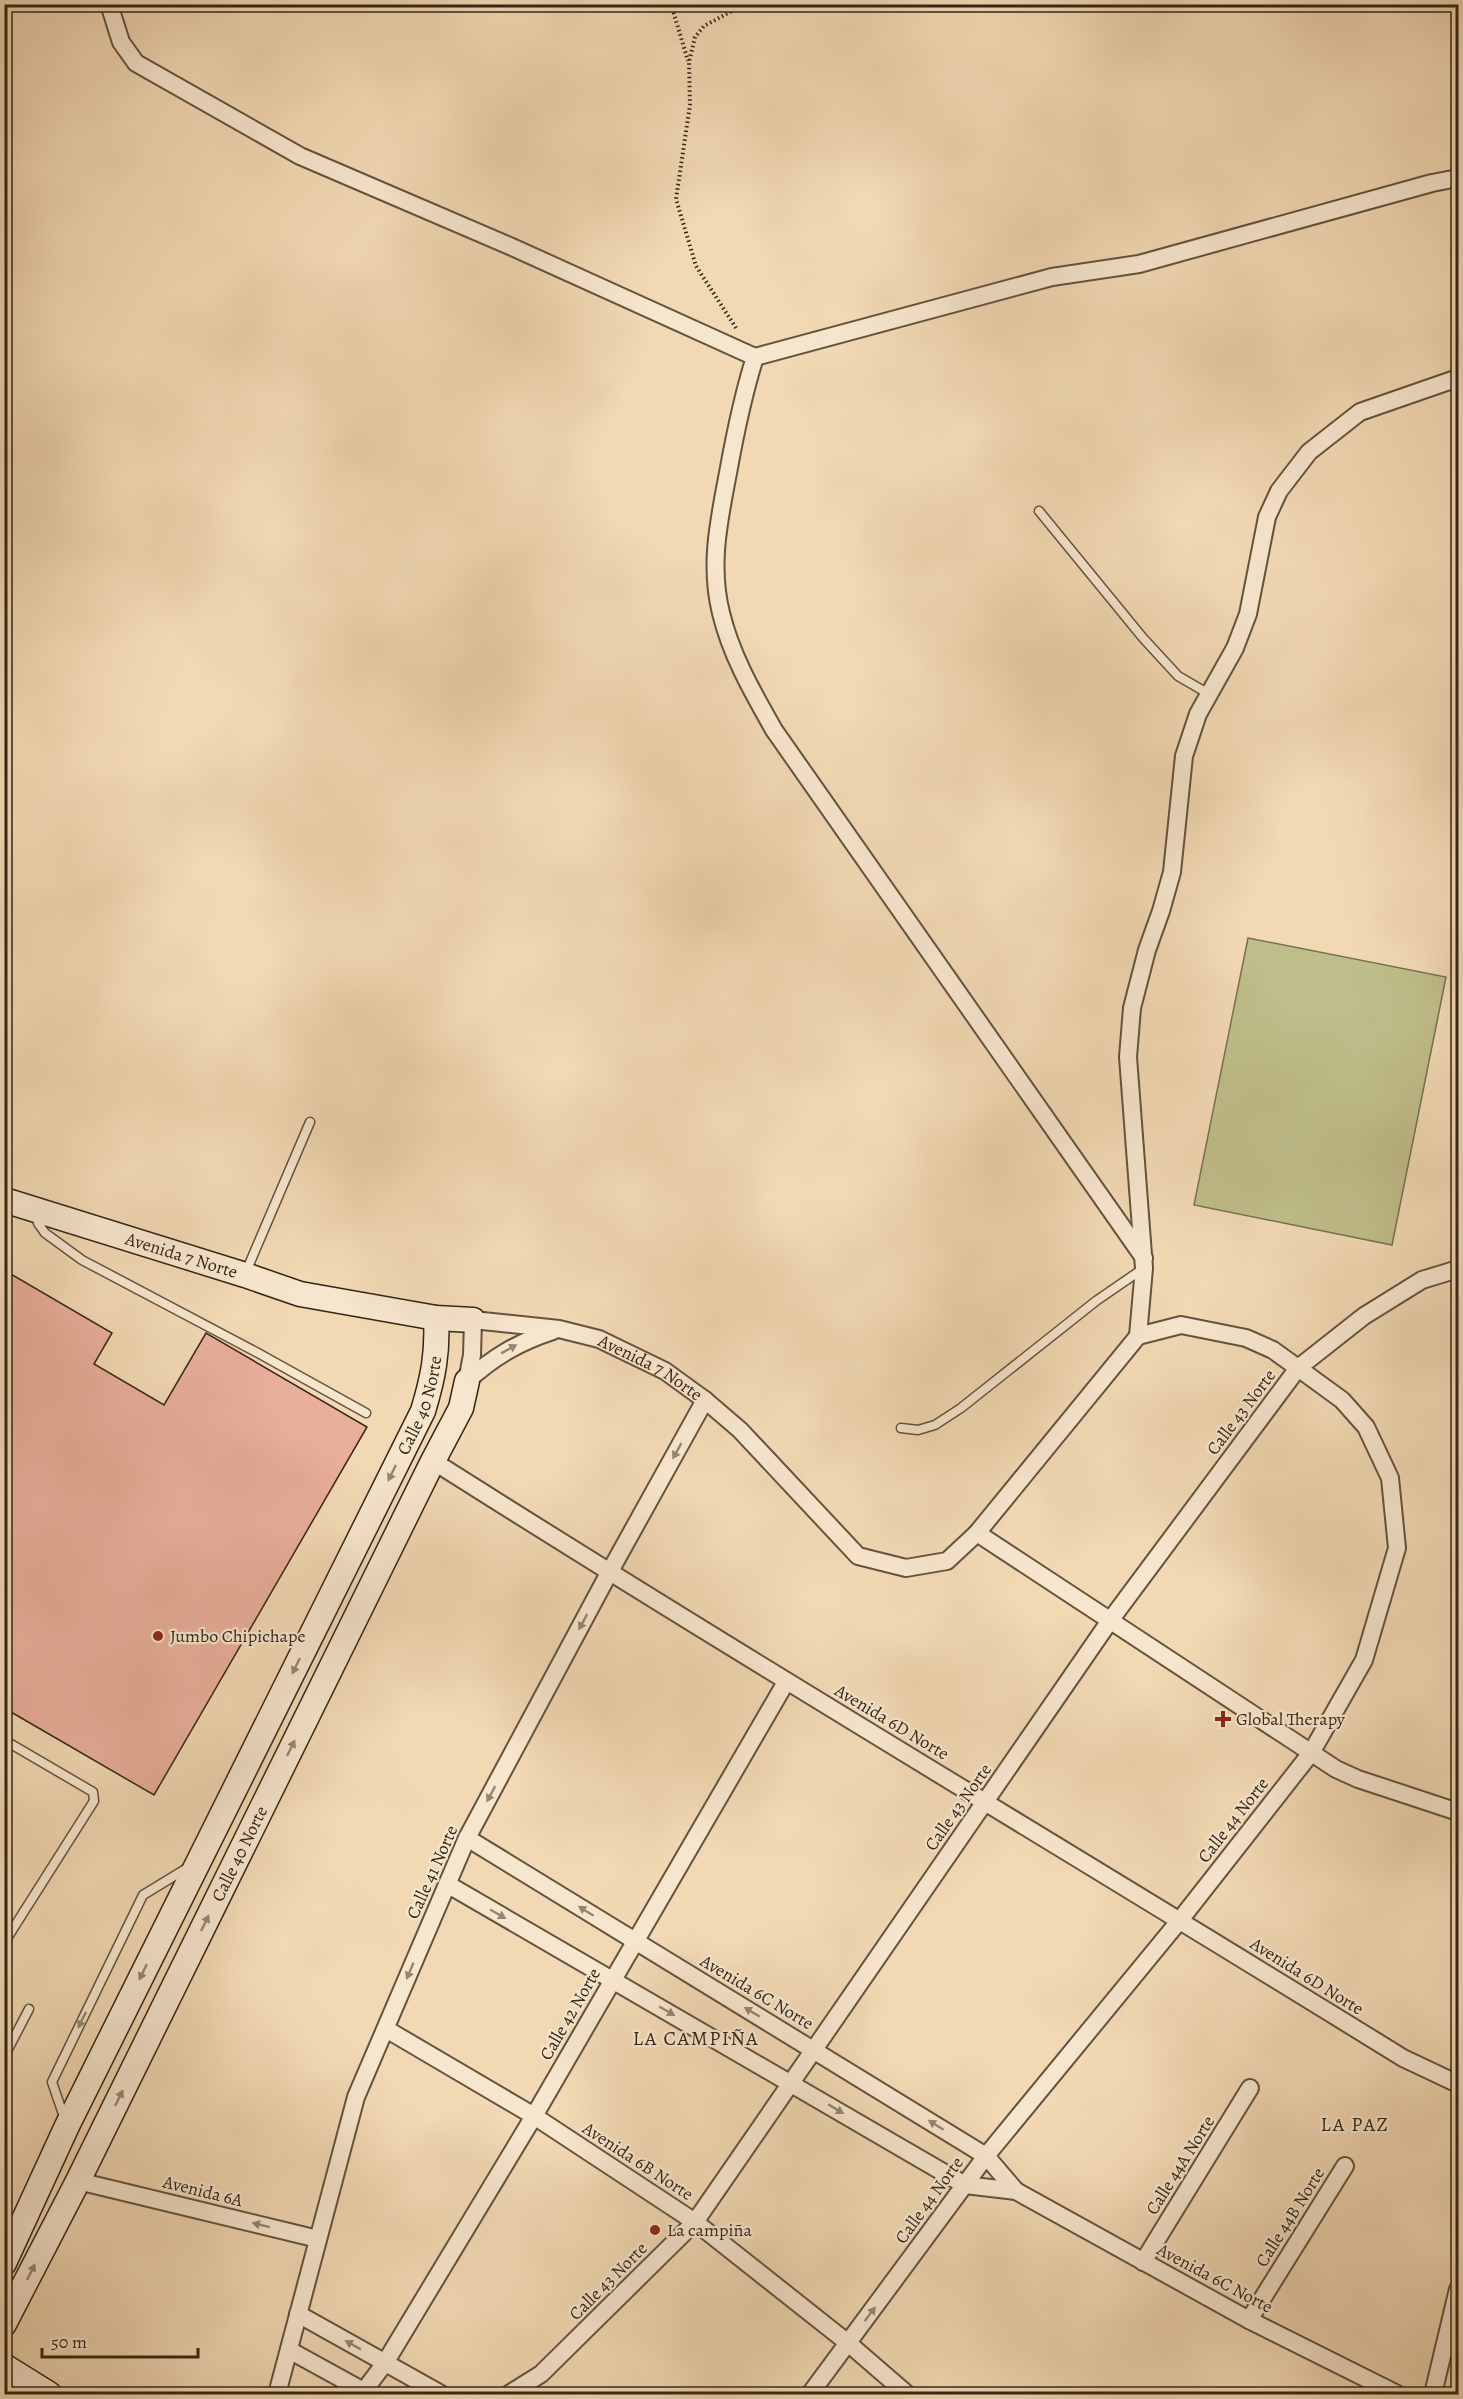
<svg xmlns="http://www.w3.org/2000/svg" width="1463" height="2399" font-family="Alegreya,serif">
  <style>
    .green { fill: #bfbe8a; stroke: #797250; stroke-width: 1.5 }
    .building { fill: #e9af9b; stroke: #332617; stroke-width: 1.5 }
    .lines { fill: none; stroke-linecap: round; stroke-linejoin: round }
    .lane-casing { stroke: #63533e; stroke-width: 11 }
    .street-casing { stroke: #63533e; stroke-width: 20 }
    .secondary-casing { stroke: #332617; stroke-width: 27 }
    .path { stroke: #332617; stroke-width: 4; stroke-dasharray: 1.5 3; stroke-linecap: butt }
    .lane { stroke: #f7e6ce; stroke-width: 8 }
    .street { stroke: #f7e6ce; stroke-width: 16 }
    .secondary { stroke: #f7e6ce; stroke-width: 24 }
    .oneway { fill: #958672 }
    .poi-dot { fill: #8f2418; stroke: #f7e6ce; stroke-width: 2 }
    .labels { text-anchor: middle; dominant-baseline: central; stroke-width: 4.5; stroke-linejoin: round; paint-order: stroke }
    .street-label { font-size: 18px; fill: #332617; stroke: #f7e6ce }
    .poi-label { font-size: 18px; fill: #332617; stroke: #f7e6ce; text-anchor: start }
    .neighbourhood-label { font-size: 20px; letter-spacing: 1.5px; fill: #332617; stroke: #f7e6ce }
  </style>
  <rect width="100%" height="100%" fill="#f2d9b4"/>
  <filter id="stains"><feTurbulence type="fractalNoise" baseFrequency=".00333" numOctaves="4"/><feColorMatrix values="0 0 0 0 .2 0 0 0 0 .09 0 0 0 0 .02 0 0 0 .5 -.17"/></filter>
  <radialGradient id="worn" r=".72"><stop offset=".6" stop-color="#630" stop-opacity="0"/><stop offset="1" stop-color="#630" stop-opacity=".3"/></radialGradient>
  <polygon class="green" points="1248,938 1446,977 1392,1245 1194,1205"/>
  <polygon class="building" points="4,1270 112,1333 94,1364 164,1405 206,1333 367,1427 154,1795 4,1708"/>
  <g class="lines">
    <g class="lane-casing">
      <g id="lane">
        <polyline points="1039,511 1143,638 1178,676 1209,694"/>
        <polyline points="36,1215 38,1223 45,1233 82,1260 258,1353 366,1413"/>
        <polyline points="245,1274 310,1122"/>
        <polyline points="901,1428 918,1430 935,1425 961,1408 1096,1301 1144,1268"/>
        <polyline points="4,1740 93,1792 94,1801 4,1943"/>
        <polyline points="4,2057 29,2009"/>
        <polyline points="65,2120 52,2082 143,1895 189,1867"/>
      </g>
    </g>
    <g class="street-casing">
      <g id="street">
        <polyline points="109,4 121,42 136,63 300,156 512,247 755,357 1052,277 1139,264 1432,183 1458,178"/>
        <path d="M755,357C743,395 735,434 728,473C719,520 709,565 721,613C731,655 753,693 774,730L1144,1258"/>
        <polyline points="1138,1336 1144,1268 1128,1057 1132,1008 1147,950 1161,911 1172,872 1184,756 1198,714 1235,648 1248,614 1267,517 1279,491 1309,452 1360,412 1458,378"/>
        <path id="s1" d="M467,1381L472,1355L473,1320L559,1329L599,1339L665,1371L705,1400L740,1430L858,1556L906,1568L947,1561L977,1533L1138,1336"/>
        <path d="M467,1381C493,1357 519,1342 553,1331"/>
        <path d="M433,1461C753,1664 1080,1858 1403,2058L1458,2084"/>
        <polyline points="977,1533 1336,1769 1358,1779 1458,1812"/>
        <polyline points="467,1838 986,2156 1016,2191 1249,2320 1397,2394"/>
        <polyline points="447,1884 965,2185 1016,2191"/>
        <polyline points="386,2029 534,2116 695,2222 848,2343 907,2394"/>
        <polyline points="78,2181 318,2239"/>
        <polyline points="1143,2262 1250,2088"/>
        <polyline points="298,2314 441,2394"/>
        <polyline points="1249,2320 1345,2166"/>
        <polyline points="289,2350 369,2394"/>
        <polyline points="363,2392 385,2363 534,2116 786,1682"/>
        <polyline points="277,2394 356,2097 467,1838 609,1573 705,1400"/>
        <polyline points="509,2394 541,2374 695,2222 1109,1622 1298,1368 1364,1316 1422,1280 1458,1269"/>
        <polyline points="810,2394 986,2156 1180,1920 1311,1753 1364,1660 1397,1548 1390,1478 1366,1427 1342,1400 1298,1368 1273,1350 1246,1338 1181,1325 1138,1336"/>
        <polyline points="1433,2394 1458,2289"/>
      </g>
    </g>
    <g class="secondary-casing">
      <g id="secondary">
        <path id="s2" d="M4,1200L245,1275L300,1294L436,1318L473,1320"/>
        <path id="s3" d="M4,2263L67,2126L423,1411C433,1378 438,1353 436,1318"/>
        <path id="s4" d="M4,2324L78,2181L433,1461L461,1408L467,1381"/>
        <polyline points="4,2366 49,2394"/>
      </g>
    </g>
    <g class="path">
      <polyline points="671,4 688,61"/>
      <polyline points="736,328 696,266 676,199 690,105 689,62 695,37 704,26 745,4"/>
    </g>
    <use href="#lane" class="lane"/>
    <use href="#street" class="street"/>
    <use href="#secondary" class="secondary"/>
  </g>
  <defs><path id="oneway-solid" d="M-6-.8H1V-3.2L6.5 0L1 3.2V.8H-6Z" transform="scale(1.5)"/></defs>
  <g class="oneway">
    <use href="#oneway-solid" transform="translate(509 1349) rotate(-29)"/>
    <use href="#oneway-solid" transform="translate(677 1451) rotate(119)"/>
    <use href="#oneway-solid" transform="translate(392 1473) rotate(116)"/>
    <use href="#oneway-solid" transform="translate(583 1622) rotate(118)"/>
    <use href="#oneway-solid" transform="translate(296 1666) rotate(116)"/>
    <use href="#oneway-solid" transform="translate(291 1748) rotate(-64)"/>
    <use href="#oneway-solid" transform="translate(491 1794) rotate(118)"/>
    <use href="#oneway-solid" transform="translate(586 1911) rotate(-148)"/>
    <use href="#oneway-solid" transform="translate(498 1914) rotate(30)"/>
    <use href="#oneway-solid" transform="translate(205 1923) rotate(-64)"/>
    <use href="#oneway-solid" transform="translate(410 1971) rotate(113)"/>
    <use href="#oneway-solid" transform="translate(143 1972) rotate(116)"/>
    <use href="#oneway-solid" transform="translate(667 2011) rotate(30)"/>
    <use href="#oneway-solid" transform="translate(752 2012) rotate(-149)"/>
    <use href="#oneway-solid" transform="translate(82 2020) rotate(116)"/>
    <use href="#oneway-solid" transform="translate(119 2098) rotate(-64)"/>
    <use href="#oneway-solid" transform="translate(836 2109) rotate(31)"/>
    <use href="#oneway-solid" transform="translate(936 2125) rotate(-148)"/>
    <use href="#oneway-solid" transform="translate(261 2225) rotate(-166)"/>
    <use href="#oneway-solid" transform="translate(31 2272) rotate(-63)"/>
    <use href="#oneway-solid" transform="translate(870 2314) rotate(-53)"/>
    <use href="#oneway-solid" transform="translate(353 2345) rotate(-151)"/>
  </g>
  <g class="poi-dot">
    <circle cx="158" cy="1636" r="6"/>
    <path d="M1220 1710h6v6h6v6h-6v6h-6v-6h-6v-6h6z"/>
    <circle cx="655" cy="2230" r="6"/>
  </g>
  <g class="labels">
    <g class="street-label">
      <text stroke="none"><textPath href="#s2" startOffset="186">Avenida 7 Norte</textPath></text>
      <text stroke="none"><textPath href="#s1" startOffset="248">Avenida 7 Norte</textPath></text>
      <text stroke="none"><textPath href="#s3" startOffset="954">Calle 40 Norte</textPath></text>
      <text transform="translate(1241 1412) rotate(-53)">Calle 43 Norte</text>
      <text transform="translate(892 1722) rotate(31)">Avenida 6D Norte</text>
      <text transform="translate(958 1807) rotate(-55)">Calle 43 Norte</text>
      <text transform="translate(1233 1820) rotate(-52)">Calle 44 Norte</text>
      <text stroke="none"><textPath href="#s4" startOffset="526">Calle 40 Norte</textPath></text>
      <text transform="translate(432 1872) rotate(-66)">Calle 41 Norte</text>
      <text transform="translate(1307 1976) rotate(32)">Avenida 6D Norte</text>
      <text transform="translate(757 1992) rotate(31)">Avenida 6C Norte</text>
      <text transform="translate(570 2014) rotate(-60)">Calle 42 Norte</text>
      <text transform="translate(638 2161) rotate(33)">Avenida 6B Norte</text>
      <text transform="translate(1180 2165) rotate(-58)">Calle 44A Norte</text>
      <text transform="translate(203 2191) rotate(14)">Avenida 6A</text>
      <text transform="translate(929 2200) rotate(-54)">Calle 44 Norte</text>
      <text transform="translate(1290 2217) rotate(-58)">Calle 44B Norte</text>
      <text transform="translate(1215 2278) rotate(28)">Avenida 6C Norte</text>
      <text transform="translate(608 2281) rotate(-45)">Calle 43 Norte</text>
    </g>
    <g class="poi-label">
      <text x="170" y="1636">Jumbo Chipichape</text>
      <text x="1236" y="1719">Global Therapy</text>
      <text x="667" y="2230">La campiña</text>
    </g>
    <g class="neighbourhood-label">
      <text x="696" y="2038">LA CAMPIÑA</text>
      <text x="1355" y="2124">LA PAZ</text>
    </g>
  </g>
  <rect width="1463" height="2399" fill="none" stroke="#f2d9b4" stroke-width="24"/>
  <rect x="6" y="6" width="1451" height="2387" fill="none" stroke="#332617" stroke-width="3"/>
  <rect x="12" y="12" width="1439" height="2375" fill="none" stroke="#332617" stroke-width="1.5"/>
  <path d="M42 2348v9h156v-9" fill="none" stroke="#332617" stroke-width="3"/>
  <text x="51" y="2348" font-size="18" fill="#332617" stroke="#f7e6ce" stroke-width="4.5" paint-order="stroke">50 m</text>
  <rect width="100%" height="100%" filter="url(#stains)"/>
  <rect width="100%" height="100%" fill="url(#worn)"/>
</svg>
